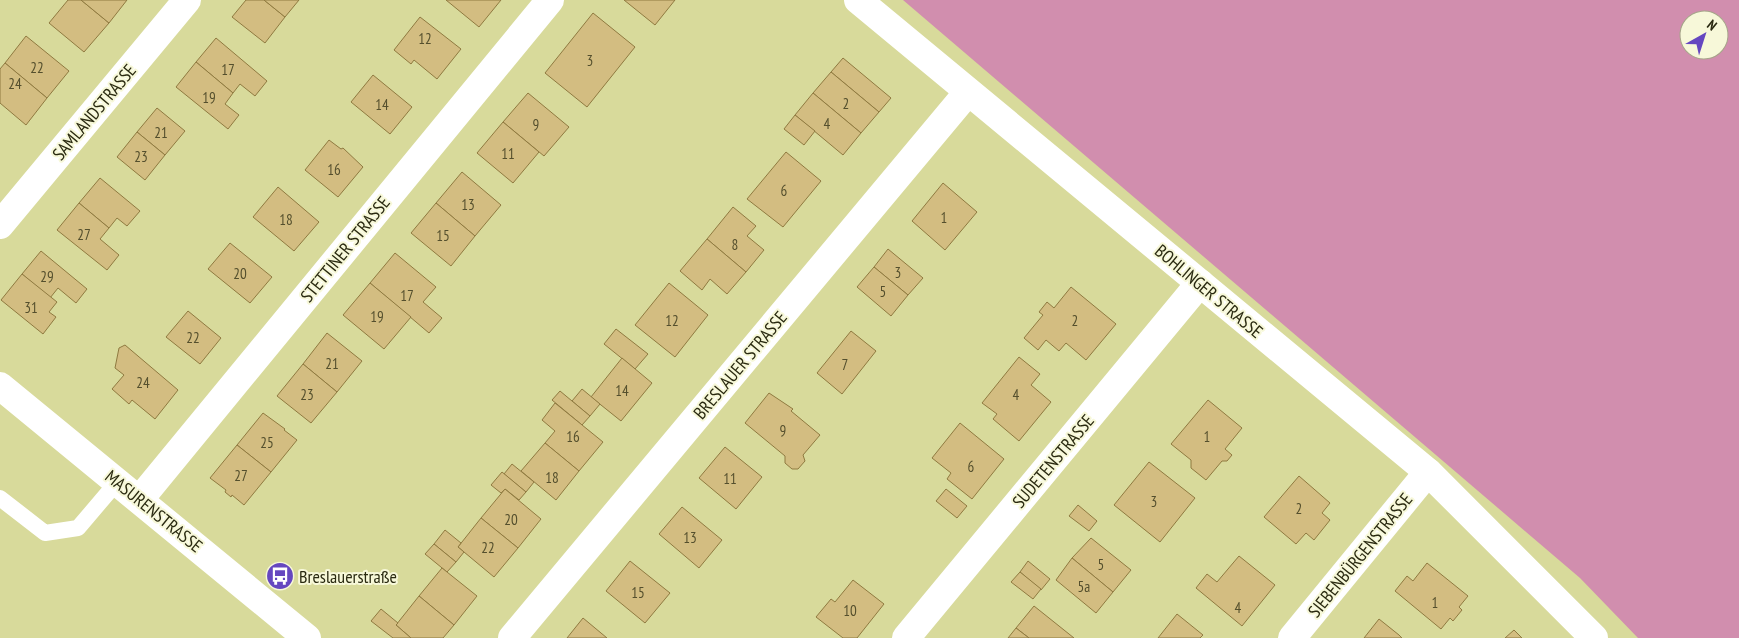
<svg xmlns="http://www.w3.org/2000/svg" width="1739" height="638" font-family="'PT Sans Narrow',sans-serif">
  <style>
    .green { fill: #d18eae; fill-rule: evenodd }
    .building { fill: #d3bd81; stroke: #8f7a40 }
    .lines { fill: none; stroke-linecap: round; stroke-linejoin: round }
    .service { stroke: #fff; stroke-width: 16 }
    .minor { stroke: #fff; stroke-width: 28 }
    .labels { text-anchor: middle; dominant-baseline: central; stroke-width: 4; stroke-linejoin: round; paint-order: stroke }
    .number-label { font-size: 15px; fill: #544f2d }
    .street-label { font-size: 18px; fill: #2a2a11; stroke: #f7f8d9 }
    .poi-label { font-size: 18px; fill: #2a2a11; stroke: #f7f8d9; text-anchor: start }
  </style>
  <rect width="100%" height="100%" fill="#d8da9b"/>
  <path class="green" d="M903,0H1739V638H1638L1580,578ZM1689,20H1719V50H1689Z"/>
  <g class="building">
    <polygon points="68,0 81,0 109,23 84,52 49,23"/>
    <polygon points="81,0 127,0 109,23"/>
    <polygon points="246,0 264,0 285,17 265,43 232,17"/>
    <polygon points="264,0 299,0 285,17"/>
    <polygon points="446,0 501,0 479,27"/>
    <polygon points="624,0 675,0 655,25"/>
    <polygon points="593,13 635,47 587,107 545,73"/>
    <polygon points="420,17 461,49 437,79 414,60 411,64 394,50"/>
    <polygon points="26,36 69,71 47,98 5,63"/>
    <polygon points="216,38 267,81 255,96 240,84 233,93 196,62"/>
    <polygon points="843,58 891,98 879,112 831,72"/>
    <polygon points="196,62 233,93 225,104 239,115 228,129 176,87"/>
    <polygon points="5,63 47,98 26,125 0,103 0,69"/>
    <polygon points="831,72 879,112 861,133 813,93"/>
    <polygon points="373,75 412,107 390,134 351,102"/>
    <polygon points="528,93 569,127 544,156 503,122"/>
    <polygon points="813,93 861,133 843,155 795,115"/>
    <polygon points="157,108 185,131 165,155 137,132"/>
    <polygon points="795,115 815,131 804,145 784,129"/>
    <polygon points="503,122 539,152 513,183 477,153"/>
    <polygon points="137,132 165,155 145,180 117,157"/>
    <polygon points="329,140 341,149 343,148 363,167 338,197 305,170"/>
    <polygon points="786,152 821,181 783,227 747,199"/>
    <polygon points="462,172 501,205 475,236 436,203"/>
    <polygon points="100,178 140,211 127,226 117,218 109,228 79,203"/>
    <polygon points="943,183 977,212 945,250 912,221"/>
    <polygon points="278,187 319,222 294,251 253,217"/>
    <polygon points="79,203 109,228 100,239 119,255 107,270 57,230"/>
    <polygon points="436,203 475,236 451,266 411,233"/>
    <polygon points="733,207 756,226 747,236 764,250 746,272 707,239"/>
    <polygon points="707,239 746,272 727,294 710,279 702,290 680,271"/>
    <polygon points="230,243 272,277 250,303 208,269"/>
    <polygon points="888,249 923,278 908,295 874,267"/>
    <polygon points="41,251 87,289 76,303 58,288 50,298 22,274"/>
    <polygon points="395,253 436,287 423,302 442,318 429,333 370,283"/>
    <polygon points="874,267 908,295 891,316 857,287"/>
    <polygon points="22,274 57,302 49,312 56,317 43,334 1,300"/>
    <polygon points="370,283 411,317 384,349 343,315"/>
    <polygon points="669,283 708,315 675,357 635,325"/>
    <polygon points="1071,287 1116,324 1086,360 1066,343 1059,351 1046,340 1038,350 1024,338 1043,315 1039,312 1047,302 1054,308"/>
    <polygon points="188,311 221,338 200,364 166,337"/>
    <polygon points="616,329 648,354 635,369 604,344"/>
    <polygon points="851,331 876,351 842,394 817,373"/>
    <polygon points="327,333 362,361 337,392 303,364"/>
    <polygon points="125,345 178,390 155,419 132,400 129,404 112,389 124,375 115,368 119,348"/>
    <polygon points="1019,357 1040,374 1031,385 1051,402 1019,441 993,419 997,414 982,403"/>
    <polygon points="622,358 652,383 621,421 591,397"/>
    <polygon points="303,364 337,392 311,423 277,396"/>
    <polygon points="582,389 600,404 590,416 572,401"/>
    <polygon points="560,391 590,416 582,425 552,400"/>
    <polygon points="769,393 793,409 791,411 820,435 803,455 805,461 798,469 792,469 785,463 785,456 745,423"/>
    <polygon points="1208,400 1242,428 1225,449 1232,455 1227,461 1222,461 1206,480 1191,468 1191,460 1171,444"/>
    <polygon points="555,403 603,442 579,471 545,443 555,431 542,420"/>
    <polygon points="263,413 285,429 284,430 297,440 271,472 237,445"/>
    <polygon points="960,423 1004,459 972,499 947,479 951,473 932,458"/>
    <polygon points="545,443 579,471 556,500 521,471"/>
    <polygon points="237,445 271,472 244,505 232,495 231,497 225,492 226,490 210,478"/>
    <polygon points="725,447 762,477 736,509 699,478"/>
    <polygon points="1149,462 1195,498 1160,542 1114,505"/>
    <polygon points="512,464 534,482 526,492 504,474"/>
    <polygon points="502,472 526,492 519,500 505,489 501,493 491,485"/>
    <polygon points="1299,476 1330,503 1322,513 1330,520 1314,540 1306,533 1296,544 1264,517"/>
    <polygon points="505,489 541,519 518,548 481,518"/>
    <polygon points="946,489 967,506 957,518 936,501"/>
    <polygon points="1078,505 1097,521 1089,531 1069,516"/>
    <polygon points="682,507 722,540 699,568 659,534"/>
    <polygon points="481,518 518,548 494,577 458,547"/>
    <polygon points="445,530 461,543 458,547 464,552 456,562 434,544"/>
    <polygon points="1091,538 1131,570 1113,592 1072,558"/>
    <polygon points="434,544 456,562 447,572 425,554"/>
    <polygon points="1239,556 1275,585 1242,626 1196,588 1207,574 1217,582"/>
    <polygon points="1072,558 1113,592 1096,613 1056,580"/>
    <polygon points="630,561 670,593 645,623 606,591"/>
    <polygon points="1028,561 1050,579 1041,590 1020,572"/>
    <polygon points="1427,563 1468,596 1459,607 1462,610 1453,621 1450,618 1441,629 1395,591 1407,576 1413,581"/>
    <polygon points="442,568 477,596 454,625 419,596"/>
    <polygon points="1020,572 1041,589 1033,599 1011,582"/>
    <polygon points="853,580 884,604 857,638 843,638 816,617 831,599 835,602"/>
    <polygon points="419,596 454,625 443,638 411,638 396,625"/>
    <polygon points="1034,606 1074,638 1029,638 1016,628"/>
    <polygon points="381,609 398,623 396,625 411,638 393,638 371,621"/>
    <polygon points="1177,614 1203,635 1200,638 1158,638"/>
    <polygon points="583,618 607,638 567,638"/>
    <polygon points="1379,619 1399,635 1402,638 1364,638"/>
    <polygon points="1016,628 1029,638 1008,638"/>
    <polygon points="1514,630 1522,638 1505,638"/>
  </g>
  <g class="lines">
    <polyline class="service" points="0,498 45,533 78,528 118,481"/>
    <g class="minor">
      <polyline points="858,0 1428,472 1594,638"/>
      <polyline points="0,225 187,0"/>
      <polyline points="0,386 307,638"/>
      <polyline points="140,499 550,0"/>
      <polyline points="512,638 968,92"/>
      <polyline points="906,638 1200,283"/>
      <polyline points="1292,638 1428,472"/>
    </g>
  </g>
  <defs>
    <g id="bus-disc" transform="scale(1.4375)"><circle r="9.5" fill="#6547c0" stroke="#f7f8d9"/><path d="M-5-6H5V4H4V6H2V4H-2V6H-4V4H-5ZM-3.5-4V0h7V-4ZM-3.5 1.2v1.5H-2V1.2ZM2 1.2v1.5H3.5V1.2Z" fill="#fff"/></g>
  </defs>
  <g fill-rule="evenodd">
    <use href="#bus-disc" x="280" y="576"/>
  </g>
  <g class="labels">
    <g class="number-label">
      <text x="425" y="38">12</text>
      <text x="590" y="60">3</text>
      <text x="37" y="67">22</text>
      <text x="228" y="69">17</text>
      <text x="15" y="83">24</text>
      <text x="209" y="97">19</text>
      <text x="846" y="103">2</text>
      <text x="382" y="104">14</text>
      <text x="827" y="123">4</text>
      <text x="536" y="124">9</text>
      <text x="161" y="132">21</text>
      <text x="508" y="153">11</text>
      <text x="141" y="156">23</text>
      <text x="334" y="169">16</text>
      <text x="784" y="190">6</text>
      <text x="468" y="204">13</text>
      <text x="944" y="217">1</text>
      <text x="286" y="219">18</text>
      <text x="84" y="234">27</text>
      <text x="443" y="235">15</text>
      <text x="735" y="244">8</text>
      <text x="898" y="272">3</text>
      <text x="240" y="273">20</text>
      <text x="47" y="276">29</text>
      <text x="883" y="291">5</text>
      <text x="407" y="295">17</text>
      <text x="31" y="307">31</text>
      <text x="377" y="316">19</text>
      <text x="672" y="320">12</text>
      <text x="1075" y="320">2</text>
      <text x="193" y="337">22</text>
      <text x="332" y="363">21</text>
      <text x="845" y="364">7</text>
      <text x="143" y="382">24</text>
      <text x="622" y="390">14</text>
      <text x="307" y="394">23</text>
      <text x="1016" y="394">4</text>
      <text x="783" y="430">9</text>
      <text x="573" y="436">16</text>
      <text x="1207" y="436">1</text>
      <text x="267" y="442">25</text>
      <text x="971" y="466">6</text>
      <text x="241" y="475">27</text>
      <text x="552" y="477">18</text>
      <text x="730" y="478">11</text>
      <text x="1154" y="501">3</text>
      <text x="1299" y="508">2</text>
      <text x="511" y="519">20</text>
      <text x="690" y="537">13</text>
      <text x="488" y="547">22</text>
      <text x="1101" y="564">5</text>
      <text x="1084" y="586">5a</text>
      <text x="638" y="592">15</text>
      <text x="1435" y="602">1</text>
      <text x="1238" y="607">4</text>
      <text x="850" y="610">10</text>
    </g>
    <g class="street-label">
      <text transform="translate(94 112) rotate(-50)">SAMLANDSTRASSE</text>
      <text transform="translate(345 249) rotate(-51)">STETTINER STRASSE</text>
      <text transform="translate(1209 291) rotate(40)">BOHLINGER STRASSE</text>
      <text transform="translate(740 365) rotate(-50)">BRESLAUER STRASSE</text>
      <text transform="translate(1053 461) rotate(-50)">SUDETENSTRASSE</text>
      <text transform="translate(154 511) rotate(39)">MASURENSTRASSE</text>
      <text transform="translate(1360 555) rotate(-51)">SIEBENBÜRGENSTRASSE</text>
    </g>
    <g class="poi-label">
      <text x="299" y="576">Breslauerstraße</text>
    </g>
  </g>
  <g transform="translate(1704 35) rotate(39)"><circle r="24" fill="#f7f8d9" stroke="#a5a689"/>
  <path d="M0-4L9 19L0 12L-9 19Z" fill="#6547c0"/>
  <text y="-8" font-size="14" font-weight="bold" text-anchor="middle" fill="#2a2a11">N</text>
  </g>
</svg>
